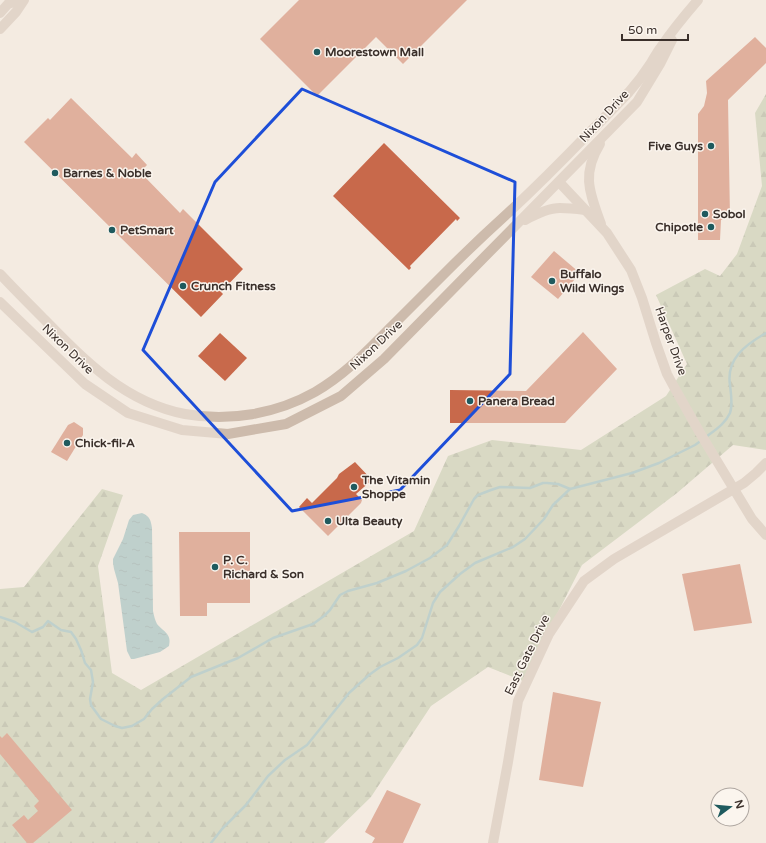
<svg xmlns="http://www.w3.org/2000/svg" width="766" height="843" font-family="'Varela Round',sans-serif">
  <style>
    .forest { fill: url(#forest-firs) }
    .water { fill: url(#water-ripples) }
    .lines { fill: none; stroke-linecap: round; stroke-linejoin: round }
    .stream { stroke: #7fb0b2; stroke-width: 2.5 }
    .building { fill: #c8694b }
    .minor { stroke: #cdbbac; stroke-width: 10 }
    .marked { fill: none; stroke: #1d4ed8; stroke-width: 3; stroke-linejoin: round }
    .poi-dot { fill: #1f5a5e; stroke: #fbf5ee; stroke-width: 1.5 }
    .labels { text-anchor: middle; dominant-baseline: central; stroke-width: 3; stroke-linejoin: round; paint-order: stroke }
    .poi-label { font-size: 12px; font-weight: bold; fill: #3b302b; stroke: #fbf5ee; text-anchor: start }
    .street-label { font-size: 12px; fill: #3b302b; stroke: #fbf5ee }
  </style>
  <defs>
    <pattern id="forest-firs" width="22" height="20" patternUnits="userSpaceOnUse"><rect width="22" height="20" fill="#b8c4a0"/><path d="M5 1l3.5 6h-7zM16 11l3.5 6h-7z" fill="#97a083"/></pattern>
    <pattern id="water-ripples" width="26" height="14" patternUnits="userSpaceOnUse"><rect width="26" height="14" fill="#7fb0b2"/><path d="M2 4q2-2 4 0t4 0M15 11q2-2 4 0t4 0" fill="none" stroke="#699091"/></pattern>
  </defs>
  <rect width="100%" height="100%" fill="#f4ebe1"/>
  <polygon class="forest" points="766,94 766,450 733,445 677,493 582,565 523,681 488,667 431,706 371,797 324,843 0,843 0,589 24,587 102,489 123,495 98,566 112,673 141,690 414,531 448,456 492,440 581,450 666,396 687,364 656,295 705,269 720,276 737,254 762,186 755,113"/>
  <path class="water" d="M142,513C150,516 151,521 152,528L153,611C154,616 155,620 157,624C164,632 172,634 169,646L160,652L134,659H131L127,651L118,583L114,569L113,563V559L123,539L129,520L133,515Z"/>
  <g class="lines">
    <g class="stream">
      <path d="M706,437C715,430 725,424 730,413C733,405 731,394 730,385C726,359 745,345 766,333"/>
      <polyline points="0,617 15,622 32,632 43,627 48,621 61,630 71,632 76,639 81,650 85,663 91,670 93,682 90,699 91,705 93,708 101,719 115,726 122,728 132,726 144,719 152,709 163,699 191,677 238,658 273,638 313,624 324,616 330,610 340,595 348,591 377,583 406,571 430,558 447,545 459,526 474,499 478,495 491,490 500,487 530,488 543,483 547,483 558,484 570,489"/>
      <polyline points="211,843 222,829 246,805 268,776 285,760 307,745 349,693 369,675 380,667 398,658 417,645 422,638 433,603 440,592 460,574 475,563 513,547 525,539 544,519 553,505 570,489 632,473 659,463 695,445 702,440"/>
    </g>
  </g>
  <g class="building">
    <polygon points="299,0 467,0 403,64 376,37 317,96 260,39"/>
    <polygon points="755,37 766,48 766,63 728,100 730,217 721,220 720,240 698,240 698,114 704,106 707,93 706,81"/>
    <polygon points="71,98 132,158 136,153 147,165 140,172 180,213 183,209 243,269 221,292 223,294 201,317 24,142 48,118 50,120"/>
    <polygon points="384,143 460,218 457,221 456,219 410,266 411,268 409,270 333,196"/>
    <polygon points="554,251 580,273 558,299 531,277"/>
    <polygon points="583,332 617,369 565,423 450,423 450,390 526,391"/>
    <polygon points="220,333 247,358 225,381 198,356"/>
    <polygon points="74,422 83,428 83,435 67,461 51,452 68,425"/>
    <polygon points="355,462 372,480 356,494 362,500 361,503 328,536 299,507 307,498 312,503 337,478 339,474"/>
    <polygon points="179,532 250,532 250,603 207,603 207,616 180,616"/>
    <polygon points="740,564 752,623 694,631 682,574"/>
    <polygon points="553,692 601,702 583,787 539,780"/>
    <polygon points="7,733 72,810 33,843 27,843 12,825 24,815 28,820 38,811 34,806 39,801 0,754 0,736 2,738"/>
    <polygon points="387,790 421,804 403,843 372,843 375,838 365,832"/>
  </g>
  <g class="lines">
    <g class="minor">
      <polyline points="0,13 8,4 20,0"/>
      <polyline points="0,29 16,12 24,0"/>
      <path d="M600,144C581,175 590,193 601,224"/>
      <polyline points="559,182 607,233 631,270 642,298 656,343 667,374 674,387 700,433 752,519 766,535"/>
      <path d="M525,220C536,214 548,208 560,208C568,208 577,209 585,210"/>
      <path d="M0,274C14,289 28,303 42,317C84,360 124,402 185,414C229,422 276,414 315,392C345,375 368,350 392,326C410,308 429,289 447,271C467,251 487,232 508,213C535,188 561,162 587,135C601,121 615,107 629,92C637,83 644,74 651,63C654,58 657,52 661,47C672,31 685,15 698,0"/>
      <polyline points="0,302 85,384 128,413 182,430 228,434 286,424 341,396 384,359 637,102 660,64 672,40"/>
      <polyline points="493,843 508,762 518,701 549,634 584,581 614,559 744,483 756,473 766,463"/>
    </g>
  </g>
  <path d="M0 0H766V843H0ZM302,89L515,182L510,374L400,490L292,511L143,350L215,182Z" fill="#f4ebe1" fill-opacity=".55" fill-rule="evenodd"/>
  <path class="marked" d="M302,89L515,182L510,374L400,490L292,511L143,350L215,182Z"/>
  <g class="poi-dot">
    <circle cx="317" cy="52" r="4"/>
    <circle cx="711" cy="146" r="4"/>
    <circle cx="55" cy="173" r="4"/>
    <circle cx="705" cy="214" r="4"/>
    <circle cx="711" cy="227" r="4"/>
    <circle cx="112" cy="230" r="4"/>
    <circle cx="552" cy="281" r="4"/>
    <circle cx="183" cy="286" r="4"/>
    <circle cx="470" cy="401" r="4"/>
    <circle cx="67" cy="443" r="4"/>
    <circle cx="354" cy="487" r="4"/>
    <circle cx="328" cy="521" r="4"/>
    <circle cx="215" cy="567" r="4"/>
  </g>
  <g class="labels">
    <g class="poi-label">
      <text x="325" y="52">Moorestown Mall</text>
      <text x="703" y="146" text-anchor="end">Five Guys</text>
      <text x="63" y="173">Barnes &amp; Noble</text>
      <text x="713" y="214">Sobol</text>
      <text x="703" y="227" text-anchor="end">Chipotle</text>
      <text x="120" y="230">PetSmart</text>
      <text x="560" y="274">Buffalo<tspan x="560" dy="14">Wild Wings</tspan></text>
      <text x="191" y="286">Crunch Fitness</text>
      <text x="478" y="401">Panera Bread</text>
      <text x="75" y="443">Chick-fil-A</text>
      <text x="362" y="480">The Vitamin<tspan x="362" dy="14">Shoppe</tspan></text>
      <text x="336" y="521">Ulta Beauty</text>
      <text x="223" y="560">P. C.<tspan x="223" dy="14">Richard &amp; Son</tspan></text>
    </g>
    <g class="street-label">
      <text transform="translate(604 116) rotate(-47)">Nixon Drive</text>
      <text transform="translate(671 341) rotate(70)">Harper Drive</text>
      <text transform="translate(376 345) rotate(-43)">Nixon Drive</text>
      <text transform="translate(68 349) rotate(44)">Nixon Drive</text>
      <text transform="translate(527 655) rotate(-64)">East Gate Drive</text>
    </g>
  </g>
  <g transform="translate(730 807) rotate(74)"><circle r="19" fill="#fbf5ee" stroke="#aea6a0"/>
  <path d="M0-3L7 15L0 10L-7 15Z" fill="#1f5a5e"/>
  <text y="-6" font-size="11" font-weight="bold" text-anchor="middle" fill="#3b302b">N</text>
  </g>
  <path d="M622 34v6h66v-6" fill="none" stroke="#3b302b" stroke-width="2"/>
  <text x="628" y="34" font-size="12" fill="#3b302b" stroke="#fbf5ee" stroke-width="3" paint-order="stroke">50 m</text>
</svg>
